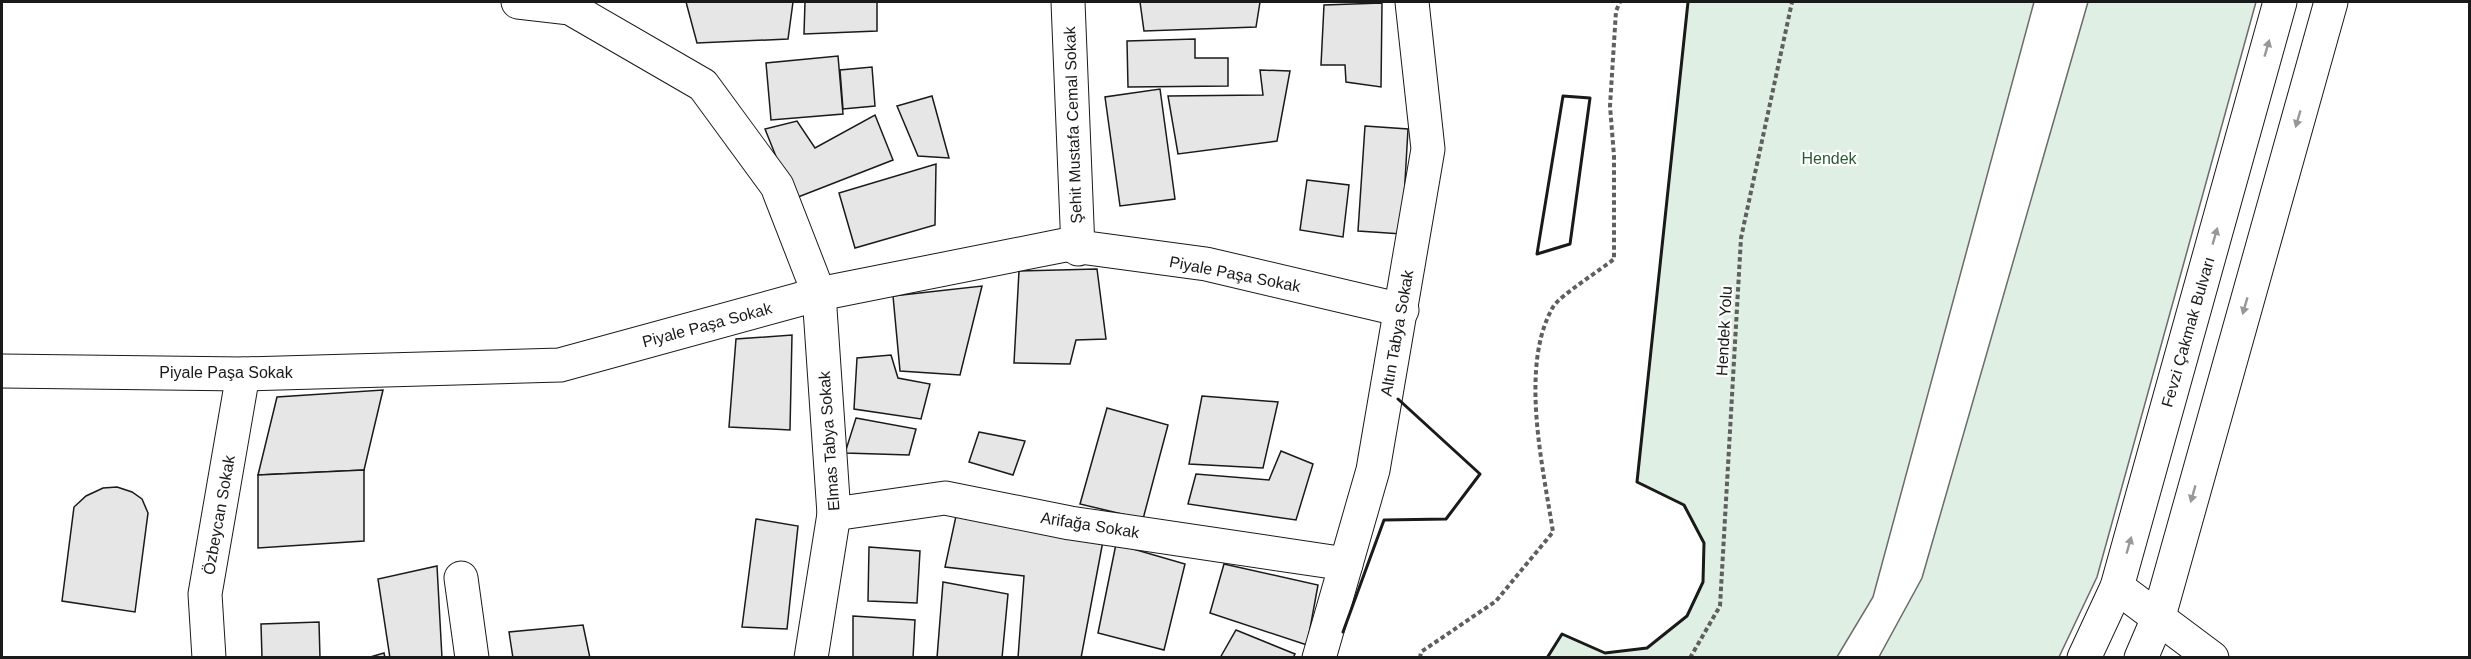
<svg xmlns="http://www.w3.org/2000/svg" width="2471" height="659" font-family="Arial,sans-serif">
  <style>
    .green { fill: #e0efe3; stroke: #6a6a6a; stroke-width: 1.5 }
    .building { fill: #e6e6e6; stroke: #1a1a1a; stroke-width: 1.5 }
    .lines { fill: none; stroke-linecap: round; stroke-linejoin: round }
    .minor-casing { stroke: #1a1a1a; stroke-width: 35 }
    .major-casing { stroke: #1a1a1a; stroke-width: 35 }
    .path { stroke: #5f5f5f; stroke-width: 4; stroke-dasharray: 4.5 3; stroke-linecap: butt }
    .minor { stroke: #fff; stroke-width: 33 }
    .major { stroke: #fff; stroke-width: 33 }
    .wall { stroke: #1a1a1a; stroke-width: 3 }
    .oneway { fill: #989898 }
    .labels { text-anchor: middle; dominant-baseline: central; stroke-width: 4.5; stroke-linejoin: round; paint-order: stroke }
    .street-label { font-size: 16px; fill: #1a1a1a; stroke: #fff }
    .park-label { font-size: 16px; fill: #2b5a34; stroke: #fff }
  </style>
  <rect width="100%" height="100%" fill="#fff"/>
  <g class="green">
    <polygon points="1688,2 2034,2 1873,597 1837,657 1547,657 1562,634 1605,653 1647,648 1687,616 1703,582 1704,543 1684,505 1637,482"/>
    <polygon points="2088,2 2256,2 2097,577 2059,657 1879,657 1922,578"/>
  </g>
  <g class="building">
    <polygon points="686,2 793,2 788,39 697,43"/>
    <polygon points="805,2 877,2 877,31 804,34"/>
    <polygon points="1140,2 1260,2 1256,27 1144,31"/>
    <polygon points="1382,3 1381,87 1346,82 1345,65 1321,65 1324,5"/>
    <polygon points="1195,39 1195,58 1228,58 1228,86 1128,87 1127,41"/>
    <polygon points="838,56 843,114 771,120 766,63"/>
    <polygon points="872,67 875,106 843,109 840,70"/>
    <polygon points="1260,70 1290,71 1277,141 1178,154 1168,96 1263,95"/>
    <polygon points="1160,89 1175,199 1120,206 1105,97"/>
    <polygon points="932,96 949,158 918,156 897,106"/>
    <polygon points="875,115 893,160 793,199 765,129 797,121 815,148"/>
    <polygon points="1365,126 1408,129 1402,234 1358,231"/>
    <polygon points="936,164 935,225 855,248 839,193"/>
    <polygon points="1307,180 1349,185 1343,237 1300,230"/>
    <polygon points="1097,269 1106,339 1076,340 1070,364 1014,363 1019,271"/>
    <polygon points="982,286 960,375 900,371 893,296"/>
    <polygon points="792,335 790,430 729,427 736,339"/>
    <polygon points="891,355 898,378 930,384 921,419 854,409 857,358"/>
    <polygon points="383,390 364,470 258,475 277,397"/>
    <polygon points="1202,396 1278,402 1263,468 1189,464"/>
    <polygon points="1107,408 1168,425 1143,519 1080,504"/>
    <polygon points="856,418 916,429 909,455 845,453"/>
    <polygon points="979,432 1025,441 1013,475 969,462"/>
    <polygon points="1281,451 1313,464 1296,520 1188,504 1196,474 1269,480"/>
    <polygon points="364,470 364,541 258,548 258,475"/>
    <polygon points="117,487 132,492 142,499 148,513 135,612 62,601 74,507 86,496 103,488"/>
    <polygon points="956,516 1103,541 1081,658 1018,658 1024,576 945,567"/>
    <polygon points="756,519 798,526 787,629 742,627"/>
    <polygon points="1116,544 1185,564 1164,650 1098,633"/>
    <polygon points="869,547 920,551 917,603 868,601"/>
    <polygon points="1224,564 1318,585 1307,645 1210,613"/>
    <polygon points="437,566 442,658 390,658 378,579"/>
    <polygon points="943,582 1008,594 1002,658 937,658"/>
    <polygon points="853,616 915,620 913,658 853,658"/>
    <polygon points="319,622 320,658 262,658 261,624"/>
    <polygon points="583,625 590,658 513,658 509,632"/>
    <polygon points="1236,630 1295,654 1293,658 1220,658"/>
    <polygon points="384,653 385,658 367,658"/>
  </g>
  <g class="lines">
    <g class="minor-casing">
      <g id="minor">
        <polyline points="518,2 570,8 703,85 777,186 819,294 834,514 811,658"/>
        <polyline points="1068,2 1078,249"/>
        <polyline points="2,371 243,374 560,365 819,294 1065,245 1206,264 1402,310"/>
        <polyline points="834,514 945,498 1070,523 1346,564"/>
        <polyline points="461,578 472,658"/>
        <polyline points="2117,587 2212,658"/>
        <polyline points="209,658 205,594 243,374"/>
        <polyline points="1319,658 1373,470 1428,149 1412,2"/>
      </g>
    </g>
    <g class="major-casing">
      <g id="major">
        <polyline points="2084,658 2117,587 2280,2"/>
        <polyline points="2141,658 2159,616 2331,2"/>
      </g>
    </g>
    <g class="path">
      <path d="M1420,658L1421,652L1496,601L1553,532C1543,467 1519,366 1553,307C1559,296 1602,269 1614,259V156L1610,106L1616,11L1620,2"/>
      <polyline points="1690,658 1720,606 1741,238 1792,2"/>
    </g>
    <use href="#minor" class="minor"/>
    <use href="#major" class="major"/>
    <g class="wall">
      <polygon points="1563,96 1590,98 1570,244 1537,254"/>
      <polyline points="1343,632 1384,520 1446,519 1480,474 1398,399"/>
      <polyline points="1547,658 1562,634 1605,653 1647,648 1687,616 1703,582 1704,543 1684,505 1637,482 1688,2"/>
    </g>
  </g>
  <defs><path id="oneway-solid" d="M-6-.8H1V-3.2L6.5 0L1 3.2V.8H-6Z" transform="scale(1.5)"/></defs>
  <g class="oneway">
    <use href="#oneway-solid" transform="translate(2267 48) rotate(-74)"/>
    <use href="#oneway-solid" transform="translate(2298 119) rotate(106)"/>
    <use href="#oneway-solid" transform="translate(2215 236) rotate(-74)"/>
    <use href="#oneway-solid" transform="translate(2245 306) rotate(106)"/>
    <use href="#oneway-solid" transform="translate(2193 494) rotate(106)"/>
    <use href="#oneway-solid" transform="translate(2129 545) rotate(-74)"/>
  </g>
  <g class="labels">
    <g class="street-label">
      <text transform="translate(1073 125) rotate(-92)">Şehit Mustafa Cemal Sokak</text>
      <text transform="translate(1235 274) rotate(11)">Piyale Paşa Sokak</text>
      <text transform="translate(707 325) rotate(-15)">Piyale Paşa Sokak</text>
      <text transform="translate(1724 331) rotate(-87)">Hendek Yolu</text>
      <text transform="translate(2188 332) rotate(-74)">Fevzi Çakmak Bulvarı</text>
      <text transform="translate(1397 333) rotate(-80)">Altın Tabya Sokak</text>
      <text x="226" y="372">Piyale Paşa Sokak</text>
      <text transform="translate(829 441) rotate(-94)">Elmas Tabya Sokak</text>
      <text transform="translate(219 515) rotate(-80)">Özbeycan Sokak</text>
      <text transform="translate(1090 525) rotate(9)">Arifağa Sokak</text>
    </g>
    <g class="park-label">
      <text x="1829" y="158">Hendek</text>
    </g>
  </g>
  <rect width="2471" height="659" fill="none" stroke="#1a1a1a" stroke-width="6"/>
</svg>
